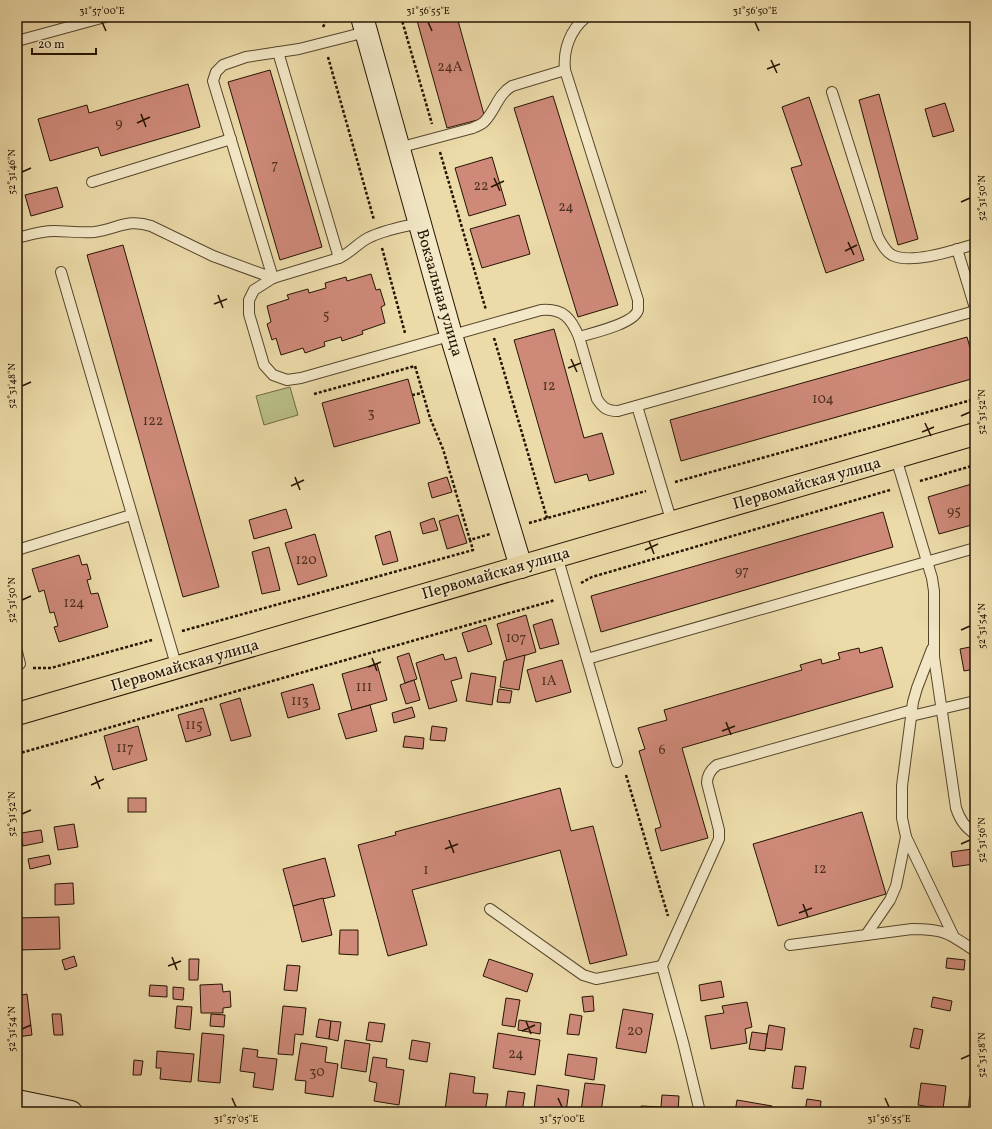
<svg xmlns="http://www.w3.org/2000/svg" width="992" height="1129" font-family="Vollkorn,serif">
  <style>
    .green { fill: #b9c086; stroke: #6e6a44 }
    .building { fill: #ce8979; stroke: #241402 }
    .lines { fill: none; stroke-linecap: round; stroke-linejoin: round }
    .lane-casing { stroke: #56462c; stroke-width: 12 }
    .secondary-casing { stroke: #241402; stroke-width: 24 }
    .primary-casing { stroke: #241402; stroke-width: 24 }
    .path { stroke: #241402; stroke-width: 2.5; stroke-dasharray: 3 2; stroke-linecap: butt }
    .lane { stroke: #f3e8c7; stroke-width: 10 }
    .secondary { stroke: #f3e8c7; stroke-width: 22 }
    .primary { stroke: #ecdba9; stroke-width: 22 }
    .ticks { fill: none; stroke: #241402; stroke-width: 1.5 }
    .labels { text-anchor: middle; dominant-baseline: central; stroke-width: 3.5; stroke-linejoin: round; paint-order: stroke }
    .number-label { font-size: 14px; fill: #4e3120 }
    .street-label { font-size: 16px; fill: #241402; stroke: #f3e8c7 }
    .neatline { fill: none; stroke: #241402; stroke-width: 1.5 }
    .ticks-label { font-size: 10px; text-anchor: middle; fill: #241402 }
  </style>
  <rect width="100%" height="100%" fill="#ecdba9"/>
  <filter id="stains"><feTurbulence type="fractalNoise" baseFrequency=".005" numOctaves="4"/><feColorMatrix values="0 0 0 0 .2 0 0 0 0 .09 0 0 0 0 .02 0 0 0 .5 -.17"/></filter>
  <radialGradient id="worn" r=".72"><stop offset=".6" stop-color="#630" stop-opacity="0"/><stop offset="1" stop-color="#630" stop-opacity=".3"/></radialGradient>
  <polygon class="green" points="290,387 298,415 264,425 256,396"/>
  <g class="building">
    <polygon points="416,17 457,17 485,118 447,128"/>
    <polygon points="270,70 322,247 280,260 228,82"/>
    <polygon points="188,84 200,127 101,156 98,147 50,161 38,119 87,105 89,113"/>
    <polygon points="879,94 918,239 898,245 859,100"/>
    <polygon points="553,96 618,305 578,317 514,108"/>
    <polygon points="809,97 864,260 826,273 791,168 802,165 782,107"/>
    <polygon points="945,103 954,131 933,137 925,109"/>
    <polygon points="492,157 506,205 469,216 455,168"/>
    <polygon points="57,187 63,207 31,216 25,195"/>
    <polygon points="519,215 530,254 482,268 470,229"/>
    <polygon points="123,245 219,587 183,597 87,255"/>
    <polygon points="371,274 376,290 380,289 385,305 381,307 385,323 362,331 363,334 342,341 341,337 324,342 325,346 305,353 303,348 281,355 276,338 272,340 267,324 271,322 267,306 289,299 287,295 308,289 309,293 326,288 325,283 346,277 347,281"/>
    <polygon points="554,329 584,438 602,433 614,474 589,481 587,474 555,483 514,340"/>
    <polygon points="967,337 975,365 975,378 681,461 670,420"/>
    <polygon points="408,379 420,423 334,447 322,403"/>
    <polygon points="447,477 452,492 432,498 428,483"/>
    <polygon points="975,483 975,524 939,534 928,497"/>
    <polygon points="286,509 292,528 254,539 249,520"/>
    <polygon points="883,512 893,547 601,632 591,596"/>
    <polygon points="458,515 467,543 447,549 439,521"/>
    <polygon points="434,518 438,530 423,534 420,523"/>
    <polygon points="390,531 398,561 383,565 375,536"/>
    <polygon points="315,534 327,576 298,585 285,543"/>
    <polygon points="269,547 280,590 262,594 252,552"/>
    <polygon points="79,555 82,565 87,564 91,579 87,580 91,594 98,593 108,627 59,642 54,627 58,626 54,612 50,613 44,590 39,592 32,569"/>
    <polygon points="526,615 536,652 507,661 497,624"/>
    <polygon points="552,619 559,644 540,649 533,625"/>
    <polygon points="486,625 492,644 468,652 462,633"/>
    <polygon points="975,646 975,669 964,671 960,649"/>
    <polygon points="882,647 893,687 682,748 708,838 661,851 655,829 661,827 639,751 645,749 638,728 667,720 664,710 802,670 800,665 821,659 822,664 840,659 838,653 859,648 860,653"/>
    <polygon points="409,653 417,679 405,683 397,657"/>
    <polygon points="443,654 445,660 456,657 462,678 451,681 457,701 429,709 416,663"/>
    <polygon points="525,655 519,690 500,687 504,661"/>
    <polygon points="562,660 571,692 536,702 527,670"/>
    <polygon points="377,664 387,700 352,710 342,674"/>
    <polygon points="471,673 496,677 492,705 466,701"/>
    <polygon points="414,680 420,700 406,704 400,685"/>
    <polygon points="313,684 320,709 288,718 281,693"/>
    <polygon points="499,689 512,691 510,703 497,702"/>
    <polygon points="240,698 251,736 231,741 220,704"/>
    <polygon points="370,705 377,731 346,739 338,714"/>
    <polygon points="412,707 415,717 394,723 392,713"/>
    <polygon points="203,708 211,735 186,742 178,715"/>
    <polygon points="138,726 147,760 113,770 104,736"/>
    <polygon points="432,726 447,728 445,741 430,740"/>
    <polygon points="405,736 424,738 423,749 403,747"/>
    <polygon points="560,788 571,831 593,826 627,955 590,964 560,850 412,890 427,945 388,956 358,845 396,835 395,832"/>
    <rect x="128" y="798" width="18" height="14"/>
    <polygon points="862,812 886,894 778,926 753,844"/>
    <polygon points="74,824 78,847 58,850 54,827"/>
    <polygon points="41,830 43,842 23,846 21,833"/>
    <polygon points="972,849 974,864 953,867 951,852"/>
    <polygon points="49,855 51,864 30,869 28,859"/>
    <polygon points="325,858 335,896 293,906 283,869"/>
    <polygon points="73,883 74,904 55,905 55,884"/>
    <polygon points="323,898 332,935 302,942 293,906"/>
    <polygon points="59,917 60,949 17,950 17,918"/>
    <polygon points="340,930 358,930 358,955 339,954"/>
    <polygon points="74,956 77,966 65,970 62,960"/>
    <polygon points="947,958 965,960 964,970 946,968"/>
    <polygon points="189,959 199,959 198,980 189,980"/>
    <polygon points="489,959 533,974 527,992 483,976"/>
    <polygon points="287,965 300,966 297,991 284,990"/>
    <polygon points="721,981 724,997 701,1001 699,985"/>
    <polygon points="222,984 223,992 230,991 231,1007 223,1008 223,1013 201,1013 200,985"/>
    <polygon points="150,985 167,986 167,997 149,996"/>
    <polygon points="173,987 184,988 183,1000 173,999"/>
    <polygon points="27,994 32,1035 17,1037 17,996"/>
    <polygon points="593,996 594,1011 584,1012 582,997"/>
    <polygon points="933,997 952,1001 950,1011 931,1007"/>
    <polygon points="506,998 520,1000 515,1027 502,1025"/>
    <polygon points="747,1002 752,1027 745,1029 747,1043 711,1049 705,1016 724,1013 722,1006"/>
    <polygon points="177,1006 192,1007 190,1030 175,1028"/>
    <polygon points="283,1006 306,1008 303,1035 295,1034 293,1055 278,1054"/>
    <polygon points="623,1009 653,1014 646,1053 616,1048"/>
    <polygon points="52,1014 61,1014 63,1035 54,1035"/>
    <polygon points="211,1014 225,1015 224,1027 210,1026"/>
    <polygon points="570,1014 582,1016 579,1035 567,1034"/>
    <polygon points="319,1019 331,1021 329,1039 316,1037"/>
    <polygon points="519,1020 541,1023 540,1034 518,1030"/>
    <polygon points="331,1021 341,1022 338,1041 329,1039"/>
    <polygon points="369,1022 385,1024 382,1042 366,1040"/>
    <polygon points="769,1025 785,1028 782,1050 765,1048"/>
    <polygon points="914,1028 923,1030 919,1049 910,1047"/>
    <polygon points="752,1032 767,1034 765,1051 749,1049"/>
    <polygon points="202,1033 224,1035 220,1083 198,1081"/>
    <polygon points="498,1033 540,1040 535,1075 493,1068"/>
    <polygon points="345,1040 370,1044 366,1072 341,1068"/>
    <polygon points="412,1040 430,1043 427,1062 409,1059"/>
    <polygon points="301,1043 327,1047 325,1062 338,1064 333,1097 305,1093 306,1081 295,1080"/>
    <polygon points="243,1048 258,1050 257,1057 277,1059 273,1090 253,1087 255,1073 240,1071"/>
    <polygon points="157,1051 194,1054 191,1082 160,1079 161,1068 156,1068"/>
    <polygon points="568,1054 597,1058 594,1080 565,1075"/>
    <polygon points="373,1057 387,1059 386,1067 404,1070 399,1105 374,1101 377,1083 369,1081"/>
    <polygon points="134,1060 143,1061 141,1075 133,1075"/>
    <polygon points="795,1066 806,1067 803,1089 792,1088"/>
    <polygon points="450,1073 475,1077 473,1093 488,1094 485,1112 459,1112 445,1110"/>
    <polygon points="585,1083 605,1085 601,1112 581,1111"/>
    <polygon points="921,1083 946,1086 943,1109 918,1105"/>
    <polygon points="537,1085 569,1090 566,1112 544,1112 544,1111 534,1109"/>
    <polygon points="508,1091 525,1093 522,1112 505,1112"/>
    <polygon points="662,1095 679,1096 678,1112 641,1112 641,1106 661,1107"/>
    <polygon points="807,1099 821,1101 820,1112 805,1112"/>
    <polygon points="737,1100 772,1106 770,1112 735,1112"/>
    <polygon points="783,1109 800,1112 783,1112"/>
  </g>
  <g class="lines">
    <g class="lane-casing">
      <g id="lane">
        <path d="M586,17C570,30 563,50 565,70L638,300C638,303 638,307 638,310C634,324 592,333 579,337L597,399C603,408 607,411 618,411L975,311"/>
        <polyline points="17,41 105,17"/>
        <polyline points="278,52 339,258"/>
        <path d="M832,92L878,237C882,244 885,251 892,255C911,265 955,250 975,244"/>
        <path d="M398,148L473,128C477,126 481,125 484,122C496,110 497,95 512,86L565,70"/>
        <polyline points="92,182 231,139"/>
        <path d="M419,223C402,227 383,230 368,238C357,244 350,253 339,258L273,278L254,290L249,300V314L264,365L273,375L287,380L301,378L541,310C563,308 571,318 579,337"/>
        <path d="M17,238C29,235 41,231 54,231C67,231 81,233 94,232C117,229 128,218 151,226L213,256L273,278"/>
        <polyline points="957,249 975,308"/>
        <polyline points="61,272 177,668"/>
        <polyline points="273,278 213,81 216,72 223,65 246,57 299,49 366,32"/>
        <polyline points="637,406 672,523"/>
        <path d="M896,458L932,578L934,591V657L956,808C960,820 965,827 975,834"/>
        <polyline points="17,550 131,515"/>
        <polyline points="557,556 617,762"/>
        <polyline points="932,649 917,688 913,702 902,786 902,818 906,837 953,935"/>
        <polyline points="17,652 20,664"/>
        <polyline points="587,659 975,548"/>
        <polyline points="911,716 975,701"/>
        <polyline points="490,909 583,975 596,979 662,966"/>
        <polyline points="866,935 890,900 896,886 906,837"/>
        <path d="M790,945L912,929C944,929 949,933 975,951"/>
        <path d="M700,1112L683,1042L662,966L719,839V830L707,783C707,775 710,770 717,765L912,710"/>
        <polyline points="973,1112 975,1098"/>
      </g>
    </g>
    <g class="secondary-casing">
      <g id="secondary">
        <polyline points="362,17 451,335 521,567"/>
        <polyline points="17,1101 71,1112"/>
      </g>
    </g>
    <g class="primary-casing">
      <polyline id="primary" points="17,714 975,434"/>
    </g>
    <g class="path">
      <polyline points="401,17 432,124"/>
      <polyline points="323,27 328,17"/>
      <polyline points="328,57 374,220"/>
      <polyline points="440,152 486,310"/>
      <polyline points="382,248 405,333"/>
      <polyline points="494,338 547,518"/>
      <polyline points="314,394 415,366 430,418 443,449 470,540"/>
      <polyline points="412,395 422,393"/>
      <polyline points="920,481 975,465"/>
      <polyline points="675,482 975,399"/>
      <polyline points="529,523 646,491"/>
      <polyline points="581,583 592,577 890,490"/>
      <polyline points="182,631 473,550 470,540 490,534"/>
      <polyline points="33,668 51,668 152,640"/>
      <polyline points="17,754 552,601 554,599"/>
      <polyline points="626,775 668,916"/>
    </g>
    <use href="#lane" class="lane"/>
    <use href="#secondary" class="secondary"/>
    <use href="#primary" class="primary"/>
  </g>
  <path class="ticks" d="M102,22L106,31M428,22L432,31M755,22L759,31M771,60L777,73M767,69L780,64M141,114L146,127M137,123L150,117M22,172L31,168M494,178L500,191M491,187L504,181M961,202L970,198M848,242L854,255M845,251L857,245M218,295L223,308M214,304L227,299M571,359L577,372M568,368L581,363M22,386L31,382M961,416L970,412M925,423L931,436M922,432L934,427M295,477L300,490M291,486L304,480M649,541L654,554M645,550L658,544M22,600L31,596M961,630L970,626M372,658L377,671M368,667L381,662M726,722L731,735M722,731L735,726M95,776L100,789M91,785L104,779M22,814L31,810M449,840L454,853M961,844L970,840M445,849L458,844M803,904L808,917M799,913L812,908M172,957L177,970M168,966L181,961M526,1021L531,1034M22,1029L31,1025M522,1031L535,1025M961,1059L970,1055M232,1098L236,1107M558,1098L562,1107M885,1098L889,1107"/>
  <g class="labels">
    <g class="number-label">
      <text x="450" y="67">24А</text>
      <text x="119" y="123">9</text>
      <text x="275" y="165">7</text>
      <text x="481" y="186">22</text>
      <text x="566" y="207">24</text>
      <text x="326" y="315">5</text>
      <text x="549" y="386">12</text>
      <text x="823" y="399">104</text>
      <text x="371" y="413">3</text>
      <text x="153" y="421">122</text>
      <text x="954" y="511">95</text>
      <text x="306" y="560">120</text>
      <text x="742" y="571">97</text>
      <text x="74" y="603">124</text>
      <text x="516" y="638">107</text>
      <text x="549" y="681">1А</text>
      <text x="364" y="687">111</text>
      <text x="300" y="701">113</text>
      <text x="194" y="725">115</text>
      <text x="125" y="748">117</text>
      <text x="662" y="750">6</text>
      <text x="820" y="869">12</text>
      <text x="426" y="870">1</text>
      <text x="635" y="1031">20</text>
      <text x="516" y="1054">24</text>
      <text x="317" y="1072">30</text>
    </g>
    <g class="street-label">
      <text transform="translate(439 293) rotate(74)">Вокзальная улица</text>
      <text transform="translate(807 484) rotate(-16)">Первомайская улица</text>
      <text transform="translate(496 574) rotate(-16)">Первомайская улица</text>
      <text transform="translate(185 666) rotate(-16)">Первомайская улица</text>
    </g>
  </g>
  <rect width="992" height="1129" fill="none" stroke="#ecdba9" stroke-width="44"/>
  <path d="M32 48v6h64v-6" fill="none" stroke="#241402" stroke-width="2"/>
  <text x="38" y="48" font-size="12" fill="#241402" stroke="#f3e8c7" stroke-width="3" paint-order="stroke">20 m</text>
  <rect x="22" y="22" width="948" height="1085" class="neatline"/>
  <g class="ticks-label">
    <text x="102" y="14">31°57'00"E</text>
    <text x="428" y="14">31°56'55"E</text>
    <text x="755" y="14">31°56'50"E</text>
    <text transform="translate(11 172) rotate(-90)" y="4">52°31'46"N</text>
    <text transform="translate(981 198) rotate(-90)" y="4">52°31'50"N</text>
    <text transform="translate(11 386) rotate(-90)" y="4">52°31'48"N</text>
    <text transform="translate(981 412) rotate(-90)" y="4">52°31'52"N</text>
    <text transform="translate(11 600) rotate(-90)" y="4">52°31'50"N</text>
    <text transform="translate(981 626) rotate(-90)" y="4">52°31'54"N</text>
    <text transform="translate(11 814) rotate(-90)" y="4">52°31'52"N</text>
    <text transform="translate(981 840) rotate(-90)" y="4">52°31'56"N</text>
    <text transform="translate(11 1029) rotate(-90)" y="4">52°31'54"N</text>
    <text transform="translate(981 1055) rotate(-90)" y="4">52°31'58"N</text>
    <text x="236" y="1122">31°57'05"E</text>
    <text x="562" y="1122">31°57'00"E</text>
    <text x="889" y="1122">31°56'55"E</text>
  </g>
  <rect width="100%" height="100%" filter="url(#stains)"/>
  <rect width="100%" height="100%" fill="url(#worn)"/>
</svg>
